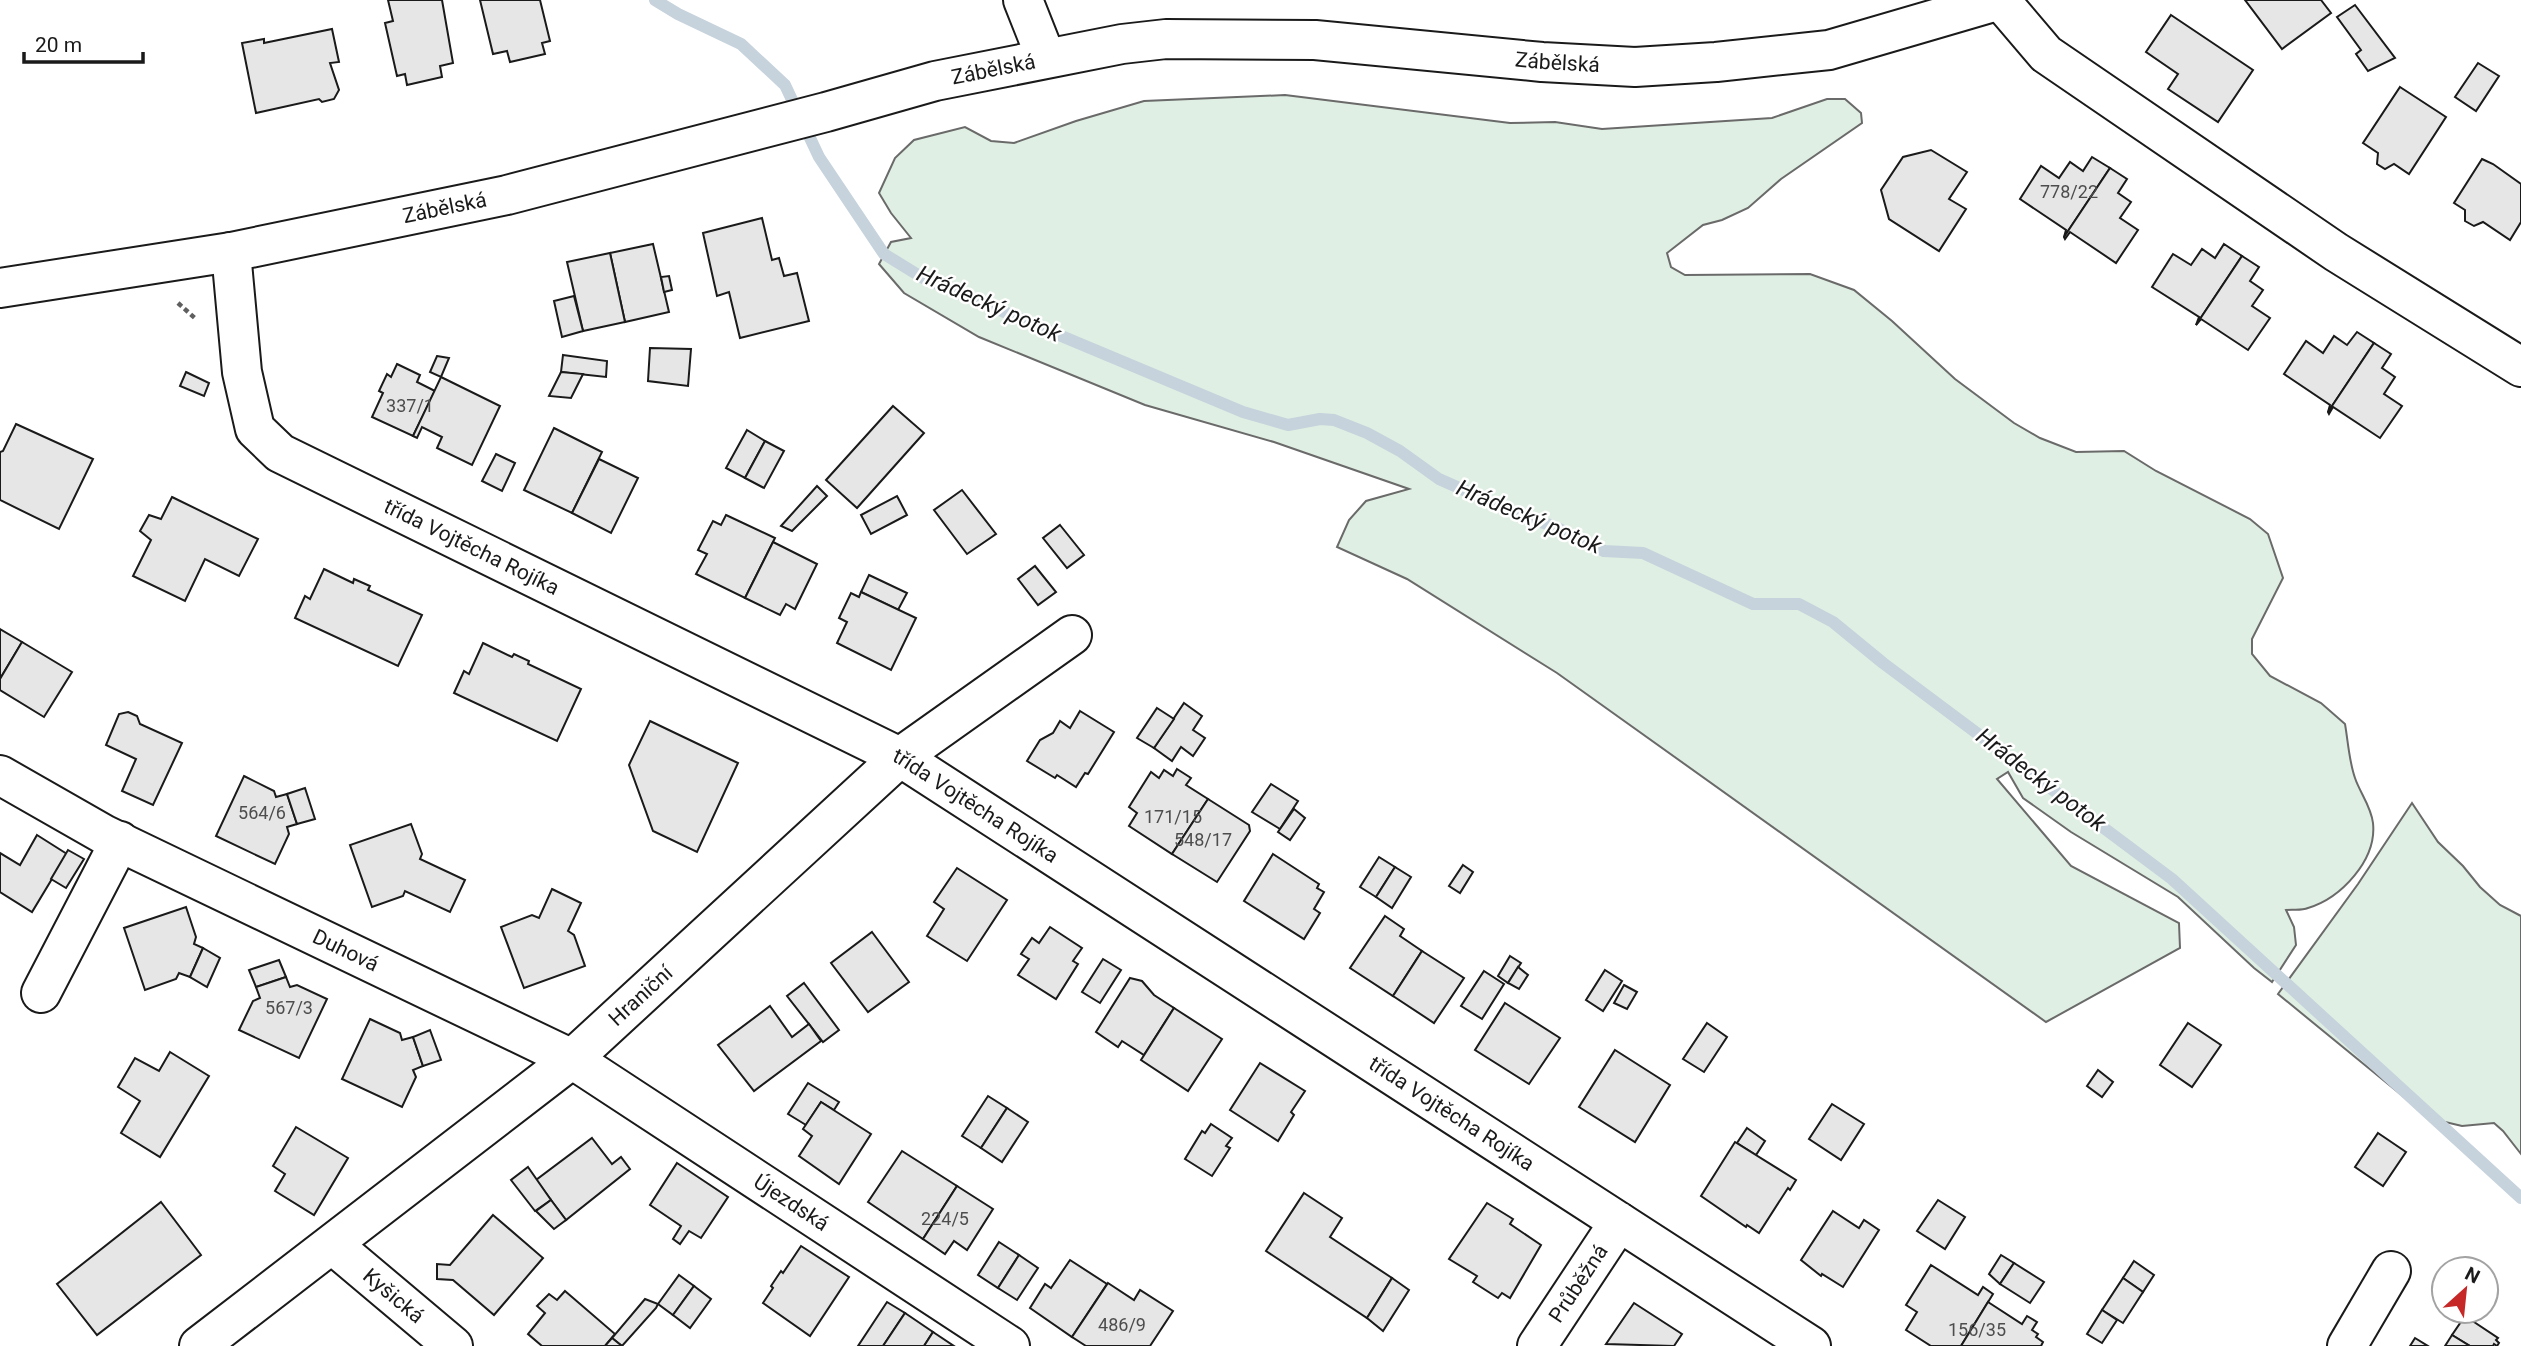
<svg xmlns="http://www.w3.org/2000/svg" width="2521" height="1346" font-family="Roboto,sans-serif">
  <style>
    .green { fill: #e0efe3; stroke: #6a6a6a; stroke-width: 2 }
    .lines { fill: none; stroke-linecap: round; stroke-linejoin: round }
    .stream { stroke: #c6d2dc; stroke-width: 12 }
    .building { fill: #e6e6e6; stroke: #1a1a1a; stroke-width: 2 }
    .minor-casing { stroke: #1a1a1a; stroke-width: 42 }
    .major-casing { stroke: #1a1a1a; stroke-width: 42 }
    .path { stroke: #5f5f5f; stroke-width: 4.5; stroke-dasharray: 5 3.5; stroke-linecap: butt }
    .minor { stroke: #fff; stroke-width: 38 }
    .major { stroke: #fff; stroke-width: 38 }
    .labels { text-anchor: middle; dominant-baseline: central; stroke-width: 5; stroke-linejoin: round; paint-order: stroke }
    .number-label { font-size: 18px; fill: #4d4d4d }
    .street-label { font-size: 21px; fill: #1a1a1a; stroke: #fff }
    .water-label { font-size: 23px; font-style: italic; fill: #1a1a1a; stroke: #fff }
  </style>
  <rect width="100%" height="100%" fill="#fff"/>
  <g class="green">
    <path d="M1285,95L1510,123L1555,122L1602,129L1772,118L1827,99H1845L1861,113L1862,123L1781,179L1748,208L1722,220L1703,225L1667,253L1671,267L1685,275L1810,274L1854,290L1892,321L1955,379L2014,423L2040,438L2076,452L2124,451L2156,471L2250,519L2268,534L2283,578L2252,639V654L2270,676L2321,703L2345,724C2348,741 2349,761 2355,778C2360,793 2371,806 2373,823C2377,860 2341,898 2308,908C2301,911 2293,909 2286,910L2294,927L2296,945L2272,982L2254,968L2178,897L2071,832L2023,798L2008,772L1997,779L2071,866L2179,923L2180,948L2046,1022L1557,673L1407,579L1337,547L1349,520L1366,501L1409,489L1274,442L1145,405L979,337L904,293L879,264L891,242L911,238L891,213L879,193L895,158L914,140L965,127L991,141L1014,143L1076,121L1144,101Z"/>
    <polygon points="2412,803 2438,842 2463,866 2480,887 2500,905 2521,916 2521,1154 2503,1131 2494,1123 2462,1126 2441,1121 2421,1111 2278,994 2358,884"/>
  </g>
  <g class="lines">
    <polyline class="stream" points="655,0 678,14 741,44 785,85 819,157 884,254 923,278 1243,412 1288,425 1320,419 1334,420 1367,433 1400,451 1439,479 1520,515 1553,526 1604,551 1643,553 1753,604 1799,604 1833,622 1883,663 2172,879 2521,1198"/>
  </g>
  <g class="building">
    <polygon points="388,0 442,0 453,63 440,66 442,77 407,85 405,74 397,76 385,23 393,21"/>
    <polygon points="480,0 540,0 550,41 542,43 545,54 510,62 507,51 493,54"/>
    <polygon points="2245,0 2321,0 2331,13 2282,49"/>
    <polygon points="2355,5 2395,58 2368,71 2356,54 2361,50 2337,17"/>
    <polygon points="2171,15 2253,70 2218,122 2168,89 2178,74 2146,52"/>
    <polygon points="332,29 339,62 330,63 339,90 334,99 322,102 319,99 256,113 242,43 264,39 264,43"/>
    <polygon points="2478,63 2499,76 2476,111 2455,97"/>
    <polygon points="2400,87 2446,117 2409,174 2394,164 2385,169 2377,164 2378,153 2363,143"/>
    <polygon points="1931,150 1967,172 1949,199 1966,209 1939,251 1889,219 1881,190 1903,157"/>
    <polygon points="2092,157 2110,168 2064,237 2066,230 2020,199 2041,166 2059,178 2070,162 2083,171"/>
    <polygon points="2482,159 2493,164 2521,184 2521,222 2510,240 2483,222 2474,226 2465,221 2465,210 2454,203"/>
    <polygon points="2110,168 2127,179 2118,193 2131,202 2120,218 2138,230 2116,263 2070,232 2065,239 2064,237"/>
    <polygon points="762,218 772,260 779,258 784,276 797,273 809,321 740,338 729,292 717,296 703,233"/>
    <polygon points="653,244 669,312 625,322 610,253"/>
    <polygon points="2224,244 2242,256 2196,325 2199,317 2152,287 2173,254 2191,265 2202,249 2215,258"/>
    <polygon points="610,253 625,322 583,331 567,262"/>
    <polygon points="2242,256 2259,267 2250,281 2263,290 2252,306 2270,318 2248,350 2201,319 2196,325"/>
    <polygon points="669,276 672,290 664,292 661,277"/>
    <polygon points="574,296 583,331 562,337 554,301"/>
    <polygon points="2357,332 2374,343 2328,412 2330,405 2284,374 2306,341 2323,353 2334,336 2347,345"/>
    <polygon points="2374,343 2391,354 2382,368 2395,377 2384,394 2402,406 2380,438 2333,407 2329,414 2328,412"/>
    <polygon points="650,348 691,349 688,386 648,381"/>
    <polygon points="563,355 607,361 606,377 561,372"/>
    <polygon points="437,356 449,358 441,377 430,372"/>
    <polygon points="397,364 420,375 417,382 435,391 413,436 372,417 383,393 379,391 387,374 391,377"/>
    <polygon points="186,372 209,383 204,396 180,386"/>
    <polygon points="561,372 583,374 571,398 549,396"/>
    <polygon points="441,377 500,406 472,465 437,448 442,437 422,427 417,438 413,436"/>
    <polygon points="893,406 924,433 857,508 826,480"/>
    <polygon points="16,424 93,459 59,529 0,500 0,452 3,451"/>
    <polygon points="554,428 602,452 572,513 524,490"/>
    <polygon points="747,430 765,441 745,478 726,468"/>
    <polygon points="765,441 784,451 764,488 745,478"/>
    <polygon points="496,454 515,463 502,491 482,481"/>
    <polygon points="599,459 638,478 611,533 572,513"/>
    <polygon points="817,486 827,496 792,531 781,526"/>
    <polygon points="962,490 996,534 967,554 934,510"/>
    <polygon points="897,496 907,515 871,534 861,515"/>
    <polygon points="172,497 258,539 239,576 205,559 185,601 133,576 151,540 140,531 149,515 161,519"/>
    <polygon points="726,515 775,538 745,598 696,574 707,554 698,550 713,521 721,525"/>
    <polygon points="1060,525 1084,555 1067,568 1043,538"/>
    <polygon points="773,542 817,564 795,609 786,604 780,615 745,598"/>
    <polygon points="1035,566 1056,592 1038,605 1018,579"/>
    <polygon points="324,569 353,583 354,579 370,586 368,590 422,615 398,666 295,618 305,596 310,599"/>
    <polygon points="869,575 907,593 898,610 861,592"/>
    <polygon points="861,592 916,618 891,670 837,643 847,622 839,618 851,593 859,597"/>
    <polygon points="0,629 22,642 0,679"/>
    <polygon points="22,642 72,672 44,717 0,690 0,679"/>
    <polygon points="483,643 512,657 514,654 529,661 528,664 581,689 557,741 454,693 464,671 469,674"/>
    <polygon points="1184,703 1202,716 1193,730 1205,738 1193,756 1181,747 1172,761 1154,748"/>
    <polygon points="1157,708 1174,719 1154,748 1137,738"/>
    <polygon points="1080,711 1114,732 1088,774 1085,773 1076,787 1057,775 1055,778 1027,761 1040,740 1053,733 1060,721 1070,728"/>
    <polygon points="128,712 137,716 140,724 182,743 153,805 122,791 136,759 106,745 119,714"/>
    <polygon points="650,721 738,763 697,852 653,831 629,765"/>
    <polygon points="1177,769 1191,778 1186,785 1208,799 1172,854 1129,826 1137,813 1129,807 1151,772 1159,778 1164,770 1173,776"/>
    <polygon points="244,776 274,791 276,797 287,794 297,824 287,827 289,834 275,864 216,836"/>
    <polygon points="1271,784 1298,801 1280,829 1252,812"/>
    <polygon points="305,788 315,819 297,824 287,794"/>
    <polygon points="1208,799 1249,825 1250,831 1217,882 1172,854"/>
    <polygon points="1294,809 1305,818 1290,840 1278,832"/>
    <polygon points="411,824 422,854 420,859 465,880 450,912 405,891 403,896 372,907 350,845"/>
    <polygon points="37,835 67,854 32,912 0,892 0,853 20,865"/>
    <polygon points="68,850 84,859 66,888 51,879"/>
    <polygon points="1273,854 1319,884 1317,888 1324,892 1314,909 1320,913 1304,939 1244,901"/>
    <polygon points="1379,857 1395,867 1376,897 1360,887"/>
    <polygon points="1463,865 1473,872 1460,893 1449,886"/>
    <polygon points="1395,867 1411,877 1392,908 1376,897"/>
    <polygon points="957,868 1007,900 967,961 927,936 944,909 934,902"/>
    <polygon points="552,889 581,903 568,931 574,935 585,966 524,988 501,927 532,915 539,918"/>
    <polygon points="186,907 196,937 194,944 203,948 190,977 179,973 176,979 145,990 124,928"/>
    <polygon points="1385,916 1404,929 1400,936 1422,951 1393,996 1350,968"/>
    <polygon points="1050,927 1082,948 1073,961 1078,964 1056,999 1018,975 1029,959 1021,954 1032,938 1039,943"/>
    <polygon points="872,932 909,982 868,1012 831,963"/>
    <polygon points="203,948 220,958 207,987 190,977"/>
    <polygon points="1422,951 1464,978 1434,1023 1393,996"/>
    <polygon points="1510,956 1521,963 1508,983 1498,976"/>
    <polygon points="1103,959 1121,970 1100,1003 1082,992"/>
    <polygon points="279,960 286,977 256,987 249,970"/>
    <polygon points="1518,967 1528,975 1519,989 1508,983"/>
    <polygon points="1605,970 1622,981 1603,1011 1586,1000"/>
    <polygon points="1484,971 1504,984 1482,1019 1461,1006"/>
    <polygon points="286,977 290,987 297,985 327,999 299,1058 239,1030 253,1001 260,998 256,987"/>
    <polygon points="1130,978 1142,981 1154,995 1174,1008 1144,1055 1122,1041 1118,1047 1096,1032"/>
    <polygon points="804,983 839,1030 823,1042 787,996"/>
    <polygon points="1624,985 1637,992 1627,1009 1614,1003"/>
    <polygon points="1505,1003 1560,1038 1529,1084 1475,1050"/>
    <polygon points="770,1006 792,1037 809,1024 821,1041 754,1091 718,1045"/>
    <polygon points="1174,1008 1222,1039 1188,1091 1141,1060"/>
    <polygon points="370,1019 400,1033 402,1040 413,1037 423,1066 413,1070 416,1077 402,1107 342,1079"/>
    <polygon points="1707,1023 1727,1037 1704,1072 1683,1059"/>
    <polygon points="2188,1023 2221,1045 2192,1087 2160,1065"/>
    <polygon points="430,1030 441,1060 423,1066 413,1037"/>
    <polygon points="1615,1050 1670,1085 1635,1142 1579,1107"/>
    <polygon points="170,1052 209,1076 160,1157 121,1133 140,1101 118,1087 135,1058 159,1071"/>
    <polygon points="1260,1063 1305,1091 1291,1112 1294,1115 1278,1141 1230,1110"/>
    <polygon points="2098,1070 2113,1082 2102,1097 2087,1086"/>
    <polygon points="808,1083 839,1102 834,1110 821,1102 806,1125 788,1114"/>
    <polygon points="988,1096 1007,1108 981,1148 962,1136"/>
    <polygon points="821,1102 871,1134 839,1184 799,1156 812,1136 803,1129"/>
    <polygon points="1832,1104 1864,1124 1841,1160 1809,1139"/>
    <polygon points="1007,1108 1028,1122 1002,1162 981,1148"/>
    <polygon points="1211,1124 1232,1138 1226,1146 1230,1148 1212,1176 1185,1159 1202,1131 1205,1133"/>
    <polygon points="296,1127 348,1158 314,1215 275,1191 285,1174 273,1166"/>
    <polygon points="1747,1128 1765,1141 1756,1155 1737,1143"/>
    <polygon points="2378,1133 2406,1152 2383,1186 2355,1167"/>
    <polygon points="592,1138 612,1164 621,1157 630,1169 566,1220 536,1180"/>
    <polygon points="1735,1142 1796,1180 1790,1190 1788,1188 1759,1233 1747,1225 1746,1227 1701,1196"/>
    <polygon points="902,1151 957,1186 923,1239 868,1202"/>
    <polygon points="677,1163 728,1197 701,1238 689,1231 680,1244 673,1239 681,1226 650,1205"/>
    <polygon points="528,1167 551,1200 535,1211 511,1180"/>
    <polygon points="957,1186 993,1209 967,1250 954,1241 945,1254 923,1239"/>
    <polygon points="1304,1193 1342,1218 1330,1237 1392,1278 1367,1318 1266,1251"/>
    <polygon points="551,1200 566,1220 554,1229 536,1211"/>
    <polygon points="1938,1200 1965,1217 1945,1249 1917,1231"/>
    <polygon points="161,1202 201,1255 97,1335 57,1284"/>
    <polygon points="1487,1203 1513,1219 1510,1224 1541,1245 1510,1298 1502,1293 1498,1298 1473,1282 1477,1276 1449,1259"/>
    <polygon points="1833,1211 1859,1228 1864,1220 1879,1230 1843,1287 1822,1274 1821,1276 1801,1260"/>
    <polygon points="493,1215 543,1258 494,1315 453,1280 437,1279 437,1264 450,1265"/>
    <polygon points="999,1242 1019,1255 998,1288 978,1275"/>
    <polygon points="801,1246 849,1277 810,1336 763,1303 773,1288 771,1286 781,1271 783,1273"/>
    <polygon points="1019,1255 1038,1268 1017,1300 998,1288"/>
    <polygon points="2001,1255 2014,1263 2000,1284 1989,1274"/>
    <polygon points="1070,1260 1107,1284 1072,1337 1030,1308 1045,1284 1051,1288"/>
    <polygon points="2134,1261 2154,1275 2143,1292 2123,1278"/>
    <polygon points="2014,1263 2044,1282 2030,1303 2000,1284"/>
    <polygon points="1931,1265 1978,1295 1983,1287 1993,1294 1961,1346 1931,1346 1906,1330 1917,1312 1906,1305"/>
    <polygon points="679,1275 694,1286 673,1315 658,1304"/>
    <polygon points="1392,1278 1409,1290 1383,1331 1367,1318"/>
    <polygon points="2123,1278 2143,1292 2123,1323 2102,1310"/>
    <polygon points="1108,1283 1134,1300 1140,1290 1173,1311 1150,1346 1086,1346 1072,1337"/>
    <polygon points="694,1286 711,1299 690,1328 673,1315"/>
    <polygon points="565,1291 615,1334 605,1346 542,1346 528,1334 545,1313 537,1306 549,1294 557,1300"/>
    <polygon points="645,1299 658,1304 656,1308 622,1346 612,1338"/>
    <polygon points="887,1302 905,1313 883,1346 858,1346"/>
    <polygon points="1988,1302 2022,1324 2027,1316 2037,1322 2032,1330 2038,1334 2036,1337 2043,1342 2041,1346 1961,1346"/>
    <polygon points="1634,1303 1682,1334 1674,1346 1606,1344"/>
    <polygon points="2102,1310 2117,1320 2102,1343 2087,1334"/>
    <polygon points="905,1313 933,1332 924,1346 883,1346"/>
    <polygon points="2465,1316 2498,1338 2496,1340 2499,1343 2497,1346 2494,1344 2493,1346 2470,1346 2452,1335"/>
    <polygon points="933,1332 954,1346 924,1346"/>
    <polygon points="2452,1335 2470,1346 2445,1346"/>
    <polygon points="612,1338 622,1346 605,1346"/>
    <polygon points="2415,1338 2428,1346 2410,1346"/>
  </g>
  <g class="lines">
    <g class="minor-casing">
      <g id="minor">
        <polyline points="1023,0 1046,58"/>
        <polyline points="2000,0 2046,54 2336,252 2521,367"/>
        <path id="s1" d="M231,252L242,372L255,429L280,453L900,757L1811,1346"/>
        <path id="s2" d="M0,775L105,835L572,1059L1010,1346"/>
        <polyline points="41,993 120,841"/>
        <path id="s3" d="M333,1245L453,1346"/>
        <path id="s4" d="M199,1346L572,1059L900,757L1072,635"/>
        <path id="s5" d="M1537,1346L1619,1222"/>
        <polyline points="2347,1346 2391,1271"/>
      </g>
    </g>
    <g class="major-casing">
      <g id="major">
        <path id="s6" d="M0,288L231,252L507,195L826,112L935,81L1122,44L1166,39L1315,40L1542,62L1635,67L1716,62L1829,50L2000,0"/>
      </g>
    </g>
    <polyline class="path" points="178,303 197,320"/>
    <use href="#minor" class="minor"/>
    <use href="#major" class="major"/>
  </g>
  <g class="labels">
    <g class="number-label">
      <text x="2069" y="191">778/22</text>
      <text x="410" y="405">337/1</text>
      <text x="262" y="812">564/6</text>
      <text x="1173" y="816">171/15</text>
      <text x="1203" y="839">548/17</text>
      <text x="289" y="1007">567/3</text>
      <text x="945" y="1218">224/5</text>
      <text x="1122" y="1324">486/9</text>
      <text x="1977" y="1329">156/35</text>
    </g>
    <g class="street-label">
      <text stroke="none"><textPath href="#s6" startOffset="1586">Zábělská</textPath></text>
      <text stroke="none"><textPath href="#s6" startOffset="1018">Zábělská</textPath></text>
      <text stroke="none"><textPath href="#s6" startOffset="452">Zábělská</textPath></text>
      <text stroke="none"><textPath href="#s1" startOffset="427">třída Vojtěcha Rojíka</textPath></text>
      <text stroke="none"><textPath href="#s1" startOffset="994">třída Vojtěcha Rojíka</textPath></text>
      <text stroke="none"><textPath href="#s2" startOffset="388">Duhová</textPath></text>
      <text stroke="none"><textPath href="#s4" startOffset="564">Hraniční</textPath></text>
      <text stroke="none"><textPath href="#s1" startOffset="1561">třída Vojtěcha Rojíka</textPath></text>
      <text stroke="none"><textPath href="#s2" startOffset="901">Újezdská</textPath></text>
      <text stroke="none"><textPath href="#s5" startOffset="75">Průběžná</textPath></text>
      <text stroke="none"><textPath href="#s3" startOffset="79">Kyšická</textPath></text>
    </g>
    <g class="water-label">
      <text transform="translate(989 304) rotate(24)">Hrádecký potok</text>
      <text transform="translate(1529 517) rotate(23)">Hrádecký potok</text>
      <text transform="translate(2041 780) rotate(37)">Hrádecký potok</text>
    </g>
  </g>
  <g transform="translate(2465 1290) rotate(27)"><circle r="33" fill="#ffffff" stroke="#a3a3a3" stroke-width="2"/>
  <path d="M0-5L12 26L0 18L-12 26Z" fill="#c62828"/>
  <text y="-10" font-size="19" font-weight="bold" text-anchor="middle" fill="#1a1a1a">N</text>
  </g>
  <path d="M24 52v10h119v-10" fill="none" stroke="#1a1a1a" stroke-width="3.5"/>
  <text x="35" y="52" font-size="21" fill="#1a1a1a" stroke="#ffffff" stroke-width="5" paint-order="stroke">20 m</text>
</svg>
